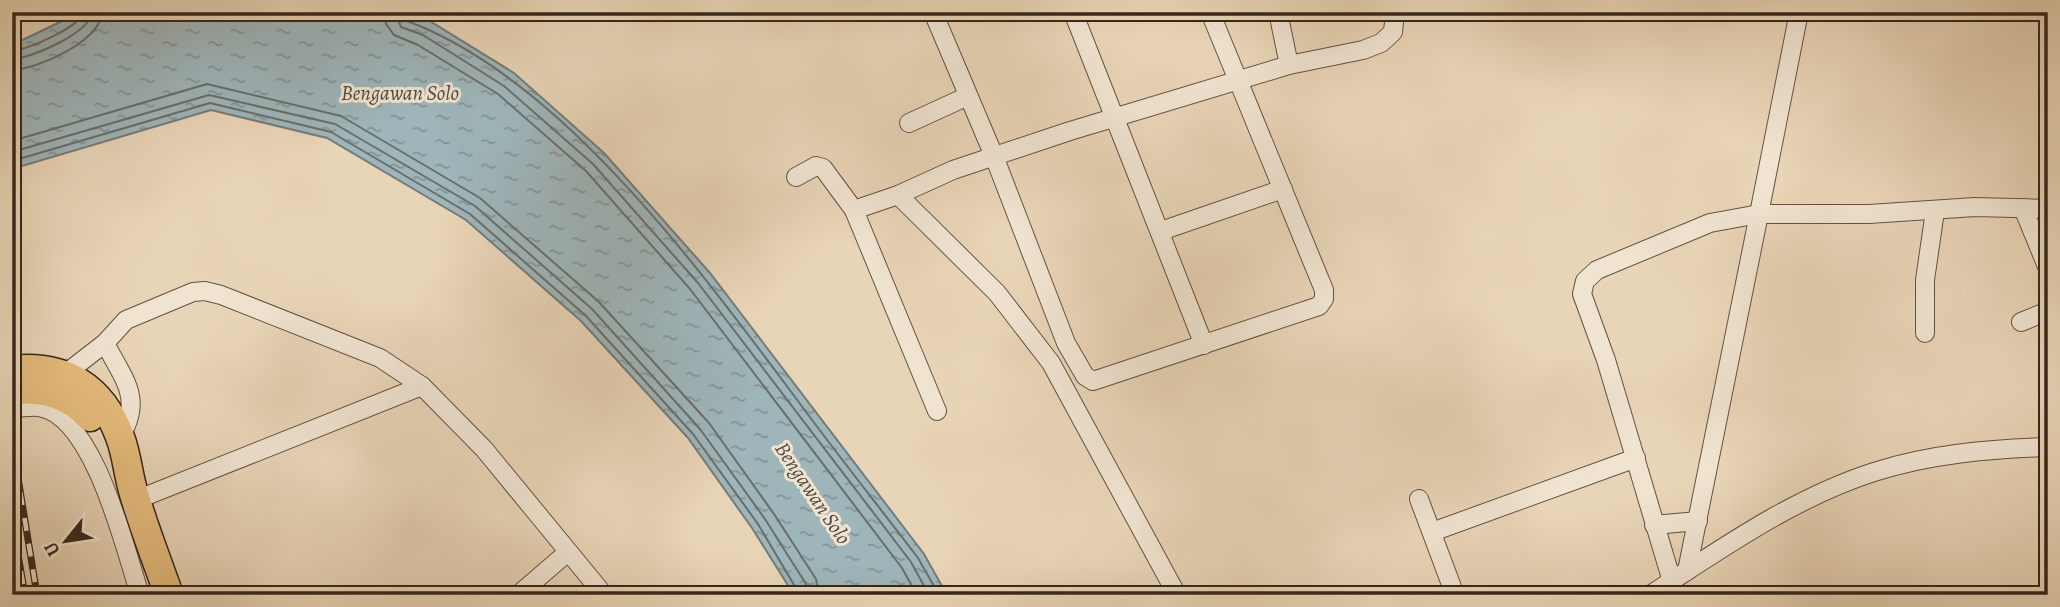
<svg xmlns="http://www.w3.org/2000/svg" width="2060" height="607" font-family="Alegreya,serif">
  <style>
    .water { fill: url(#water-ripples); stroke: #747c7a; stroke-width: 2 }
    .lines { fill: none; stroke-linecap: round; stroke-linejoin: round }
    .shore { stroke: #6a6e6a; stroke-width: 2 }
    .minor-casing { stroke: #625242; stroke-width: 20 }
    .primary-casing { stroke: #36271b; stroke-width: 31 }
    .minor { stroke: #f0e3d0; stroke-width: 18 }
    .primary { stroke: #e4ba7b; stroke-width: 28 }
    .rail-casing { stroke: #36271b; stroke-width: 7 }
    .rail { stroke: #f0e3d0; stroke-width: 4.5; stroke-dasharray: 13; stroke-linecap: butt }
    .labels { text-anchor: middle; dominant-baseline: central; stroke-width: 6; stroke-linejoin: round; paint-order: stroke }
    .water-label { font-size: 21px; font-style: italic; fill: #504a43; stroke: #f0e3d0 }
  </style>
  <defs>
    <pattern id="water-ripples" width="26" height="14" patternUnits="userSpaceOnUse" patternTransform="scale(1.75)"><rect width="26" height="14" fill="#9eb5ba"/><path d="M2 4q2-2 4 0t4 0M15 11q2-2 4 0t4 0" fill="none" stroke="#829396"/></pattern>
  </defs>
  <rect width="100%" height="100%" fill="#e8d4b6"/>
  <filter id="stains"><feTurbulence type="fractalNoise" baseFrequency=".00286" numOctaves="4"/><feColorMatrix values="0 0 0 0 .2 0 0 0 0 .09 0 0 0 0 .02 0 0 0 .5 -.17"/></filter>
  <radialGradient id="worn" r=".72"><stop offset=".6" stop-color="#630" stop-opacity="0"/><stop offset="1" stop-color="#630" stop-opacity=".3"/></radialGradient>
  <polygon class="water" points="81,12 399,12 428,20 514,73 604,153 710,273 924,554 947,595 794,595 752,528 688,438 581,321 466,220 327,138 211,110 12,169 12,45"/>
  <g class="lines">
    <g class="shore">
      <polyline points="384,12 386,24 394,35 418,45 498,94 586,171 690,289 902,568 917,595"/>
      <polyline points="395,12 401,27 423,35 504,86 593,164 698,283 911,562 929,595"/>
      <path d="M404,12L407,21C559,77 697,266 792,393C833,449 876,503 918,558L939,595"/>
      <path d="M12,51C28,49 81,27 83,12"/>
      <path d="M12,59C32,58 90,33 92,12"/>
      <path d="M12,70C38,69 101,41 102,12"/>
      <polyline points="12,141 207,84 341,116 480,198 599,302 709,423 774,514 816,579 819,595"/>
      <polyline points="12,152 209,95 335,124 475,206 592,309 700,429 765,519 806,584 809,595"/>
      <polyline points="12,161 210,103 331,132 470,214 586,316 693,434 758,524 800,595"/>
    </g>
    <g class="minor-casing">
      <g id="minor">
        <polyline points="933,12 994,156 1066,343 1085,376 1093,381 1319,306 1324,299 1324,290 1210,12"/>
        <polyline points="1073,12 1204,345"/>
        <polyline points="1278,12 1289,65"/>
        <polyline points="1799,12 1759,214 1869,214 1975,207 2048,209"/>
        <polyline points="909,123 968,96"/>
        <polyline points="796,177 816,166 823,168 854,210"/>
        <polyline points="898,195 997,293 1051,363 1177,595"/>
        <polyline points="2023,208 2048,269"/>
        <polyline points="1161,231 1283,189"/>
        <polyline points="2021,322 2048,311"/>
        <polyline points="1925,333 1925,280 1935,211"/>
        <path d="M105,343C123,379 144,398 120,437"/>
        <polyline points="65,374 105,343 126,320 193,292 205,291 221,295 380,358 422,386 484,449 604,595"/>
        <path d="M12,408C21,408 31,406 39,407C94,415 125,549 140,595"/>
        <polyline points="937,411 854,210 898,195 953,170 1070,131 1289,65 1363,50 1381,43 1393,32 1395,12"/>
        <polyline points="1419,499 1455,595"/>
        <polyline points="136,500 422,386"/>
        <polyline points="1654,525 1698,521"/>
        <polyline points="1432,532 1636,458"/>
        <polyline points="518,595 568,552"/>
        <path d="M1650,595C1721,549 1793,498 1874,472C1930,454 1989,449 2048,447"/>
        <polyline points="1676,595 1606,360 1582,294 1585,281 1597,270 1710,223 1759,214 1687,571"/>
      </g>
    </g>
    <g class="primary-casing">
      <g id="primary">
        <path d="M12,370C64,364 102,387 120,437C127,455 128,475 134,494C144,528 157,561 169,595"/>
        <path d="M12,390C43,388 69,393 90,417"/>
      </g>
    </g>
    <use href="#minor" class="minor"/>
    <use href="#primary" class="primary"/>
    <g class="rail-casing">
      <g id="rail">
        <polyline points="12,441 37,595"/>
        <polyline points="12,520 25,595"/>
      </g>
    </g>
    <use href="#rail" class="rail"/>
  </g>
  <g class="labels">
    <g class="water-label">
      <text x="400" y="93">Bengawan Solo</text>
      <text transform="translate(813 493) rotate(56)">Bengawan Solo</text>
    </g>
  </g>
  <rect width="2060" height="607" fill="none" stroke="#e8d4b6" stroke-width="42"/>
  <rect x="14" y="14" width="2032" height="579" fill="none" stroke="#36271b" stroke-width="3.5"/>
  <rect x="21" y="21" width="2018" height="565" fill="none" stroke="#36271b" stroke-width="2"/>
  <g transform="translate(66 541) rotate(240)" stroke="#f0e3d0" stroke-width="5" paint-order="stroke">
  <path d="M0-5L12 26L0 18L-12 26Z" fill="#36271b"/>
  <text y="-10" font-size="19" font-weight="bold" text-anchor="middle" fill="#36271b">U</text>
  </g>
  <rect width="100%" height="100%" filter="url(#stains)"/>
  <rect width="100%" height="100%" fill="url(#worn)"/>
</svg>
